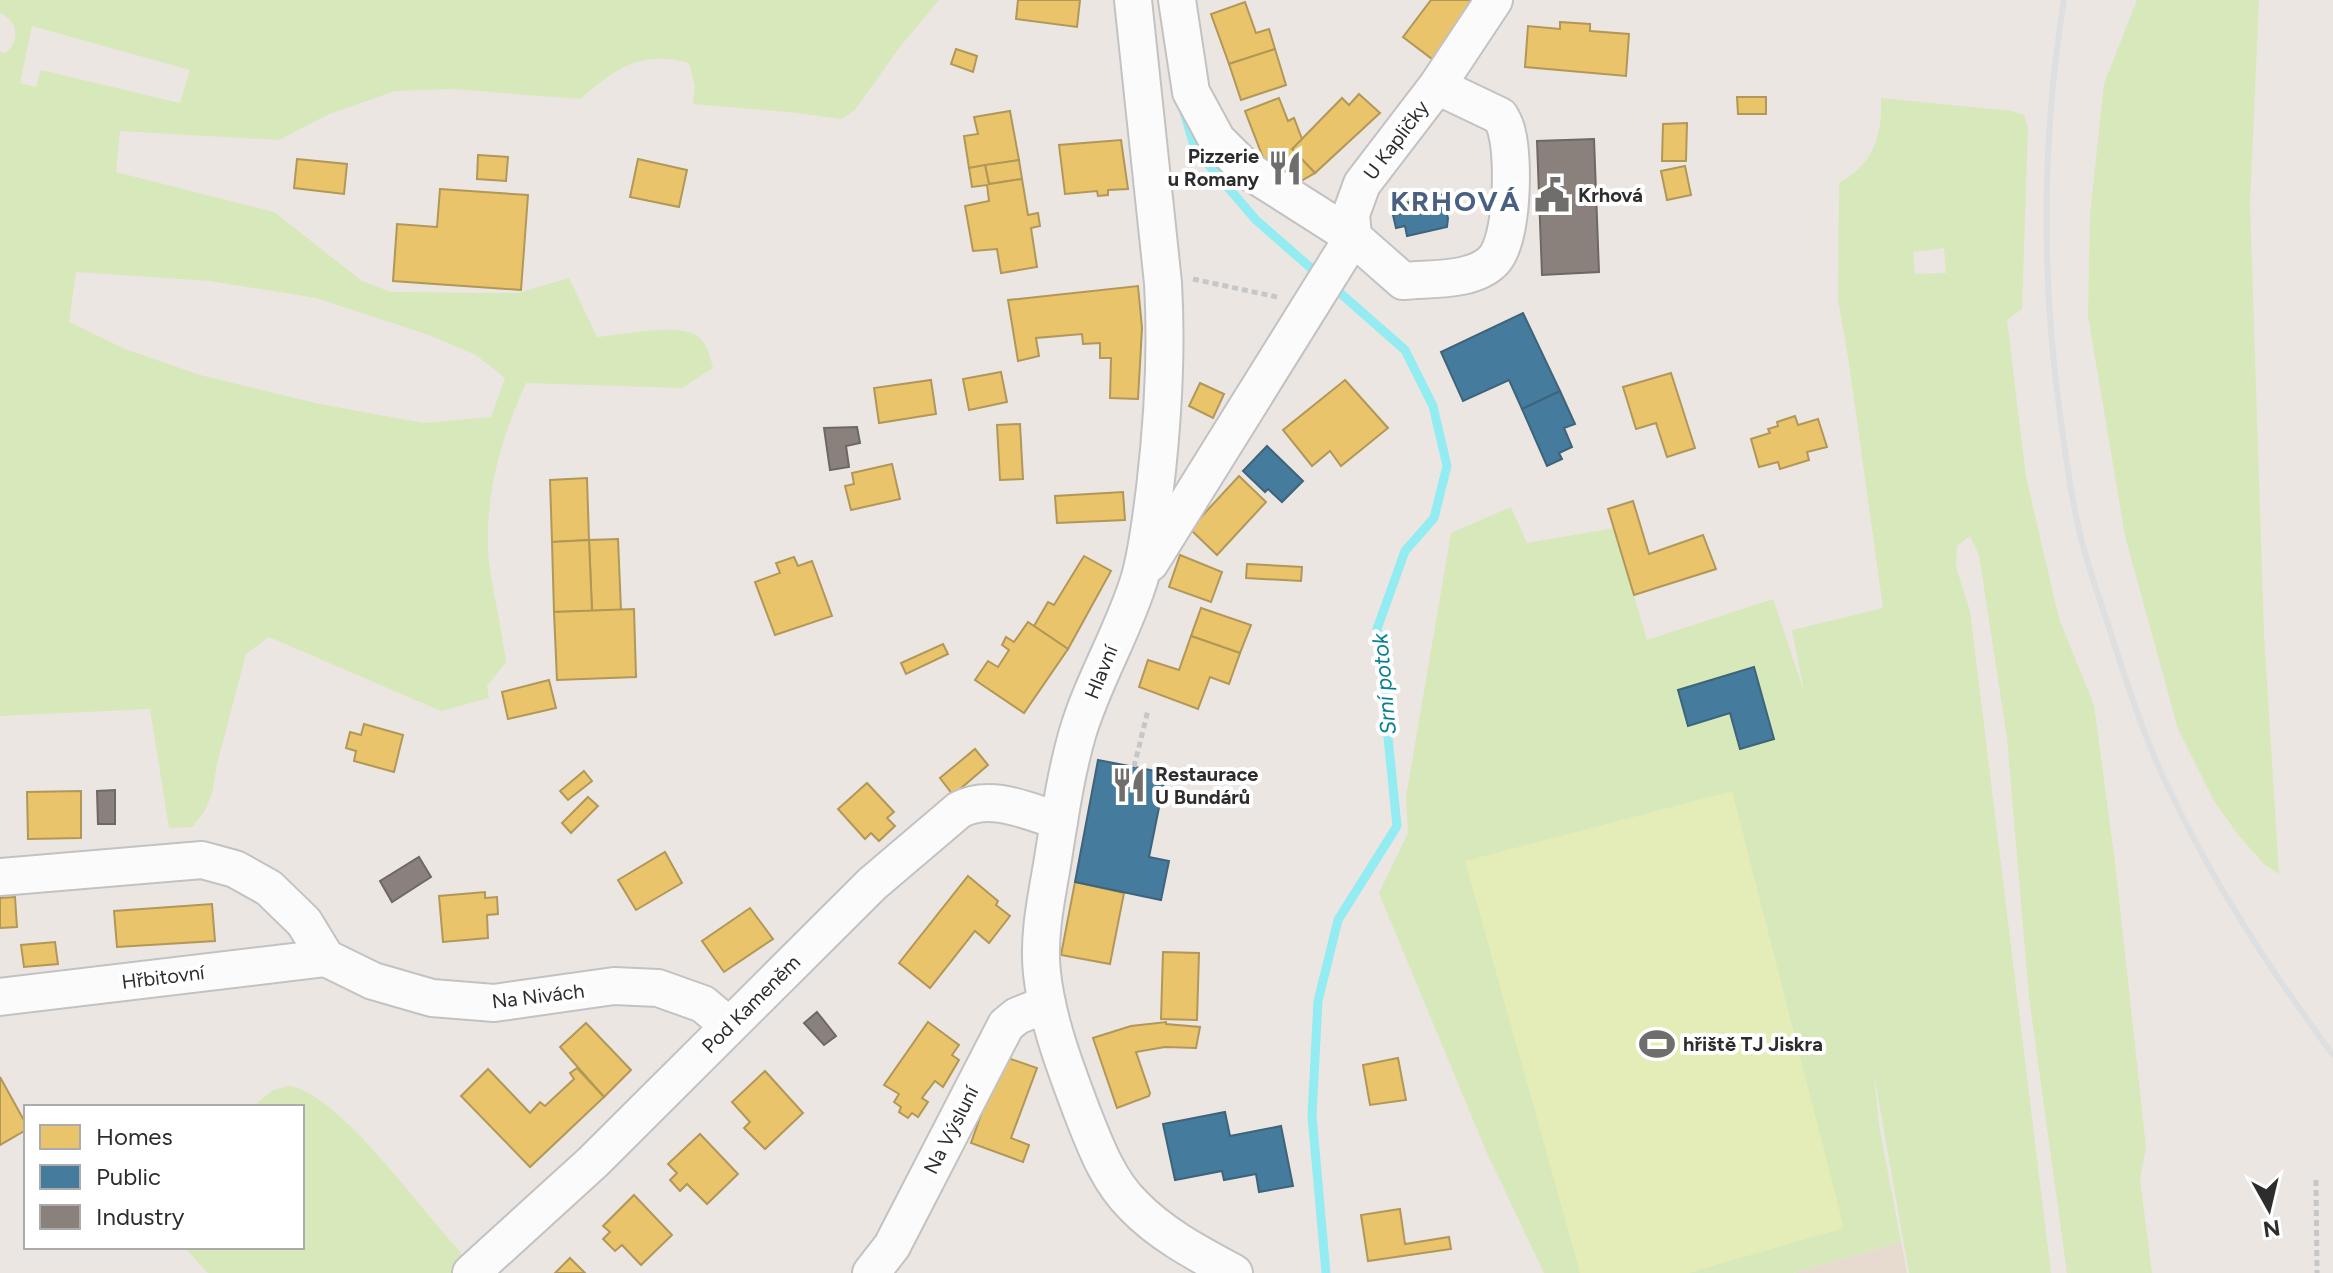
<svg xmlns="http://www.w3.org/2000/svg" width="2333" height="1273" font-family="Figtree,sans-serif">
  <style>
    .education { fill: #e7dbd0 }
    .green { fill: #d7e8ba; fill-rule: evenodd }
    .pitch { fill: #e4ecb7 }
    .homes { fill: #e9c46a; stroke: #b19758; stroke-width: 2 }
    .public { fill: #457b9d; stroke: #3e647b; stroke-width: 2 }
    .industry { fill: #8a817c; stroke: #6e6864; stroke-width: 2 }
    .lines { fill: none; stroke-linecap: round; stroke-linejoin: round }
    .stream { stroke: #93ecf1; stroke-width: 9 }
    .minor-casing { stroke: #c3c2c2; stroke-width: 40 }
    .path { stroke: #c8c7c7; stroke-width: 5; stroke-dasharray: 6 4; stroke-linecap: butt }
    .minor { stroke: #fcfbfb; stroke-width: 36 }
    .rail { stroke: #dedfe0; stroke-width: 6 }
    .labels { text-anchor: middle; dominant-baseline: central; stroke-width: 8; stroke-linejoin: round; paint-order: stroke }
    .street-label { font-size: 20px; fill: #2d2d2d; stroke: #fff }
    .poi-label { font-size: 20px; font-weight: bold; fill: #2d2d2d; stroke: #fff; text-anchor: start }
    .water-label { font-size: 22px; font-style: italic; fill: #078093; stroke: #fff }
    .district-label { font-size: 28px; font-weight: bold; letter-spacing: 2px; fill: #4a6082; stroke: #fff }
  </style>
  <rect width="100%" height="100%" fill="#ece6e2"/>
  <polygon class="education" points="1901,1242 1907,1273 1793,1273"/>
  <g class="green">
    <path d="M0,0H939L899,48L854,111L841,119L789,112L693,104L695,86L689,63C639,50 616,69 580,99L452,89L395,91L327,115L279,140L120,131L116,172L274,212L362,281L391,292L518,293L569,278L597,337C620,335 677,323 696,335C707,342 710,356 713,368L682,388L526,383C500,440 481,506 490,570C495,601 502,631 506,662L487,686L489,698L441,711L269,637L246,654L217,764L212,794L204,812L192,827L169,828L150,709L0,716V52L5,53C21,41 18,21 0,13ZM32,26L190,70L180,103L41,70L36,87L20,83ZM76,272L210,281L316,298L429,335L476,355L505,378L491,417L423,423L320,404L200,375L125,349L69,322Z"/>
    <polygon points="2137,0 2259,0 2250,203 2264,634 2279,874 2265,865 2239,836 2214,801 2178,729 2125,536 2088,316 2090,215 2104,84"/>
    <path d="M1881,98L2012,111L2024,115L2028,127L2022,309L2007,320L2026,477L2059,619L2094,705L2115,862L2146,1147L2140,1179L2152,1273H2067L2029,997L2007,738L1979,555L1970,536L1957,546L1956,567L1970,611L2051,1273H1909L1874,1074L1879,1125L1901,1242L1793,1273H1544L1486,1151L1379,893L1408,833L1406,797L1451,533L1511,507L1527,543L1614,528L1647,640L1773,599L1804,692L1792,630L1883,608L1849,363L1838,300L1839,183C1873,164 1883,136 1881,98ZM1944,248L1946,273L1915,274L1913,252Z"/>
    <path d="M289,1086C339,1092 423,1214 461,1252V1265L453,1273H208L184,1247H302V1107H252L273,1090Z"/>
  </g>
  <polygon class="pitch" points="1732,791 1844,1228 1689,1273 1580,1273 1465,861"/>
  <g class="homes">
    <polygon points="1018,0 1080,0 1077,27 1016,19"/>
    <polygon points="1431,0 1482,0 1436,62 1403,37"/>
    <polygon points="1245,2 1256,33 1269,29 1275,49 1229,64 1211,14"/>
    <polygon points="1560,22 1590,24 1590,31 1629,34 1626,76 1525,67 1528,26 1560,29"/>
    <polygon points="956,49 977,56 973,72 951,64"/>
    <polygon points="1275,49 1286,85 1241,100 1229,64"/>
    <polygon points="1359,94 1380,113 1315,173 1292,149 1342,98 1349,105"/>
    <polygon points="1737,97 1766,97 1766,114 1738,114"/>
    <polygon points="1279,98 1288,121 1294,118 1302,139 1292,149 1315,173 1292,186 1269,173 1245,111"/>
    <polygon points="1010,111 1019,160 969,168 964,136 978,134 974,117"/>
    <polygon points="1687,123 1686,161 1662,161 1663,124"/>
    <polygon points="1121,140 1128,189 1108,190 1108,195 1098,196 1097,191 1065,194 1059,145"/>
    <polygon points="478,155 508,157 506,181 477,179"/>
    <polygon points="297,159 347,164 344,194 294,188"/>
    <polygon points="638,159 687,170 679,207 630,197"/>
    <polygon points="1019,160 1022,179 989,184 985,165"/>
    <polygon points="985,165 989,184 1022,179 1028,215 1038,213 1040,226 1031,228 1037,267 1001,273 997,249 973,251 965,206 989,201 987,185 972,187 969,168"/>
    <polygon points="1685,166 1691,195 1667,200 1661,171"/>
    <polygon points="440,189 528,195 521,290 393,281 397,224 437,227"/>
    <polygon points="1138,286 1142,328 1138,399 1110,398 1111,358 1100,358 1100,343 1083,344 1082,334 1036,338 1039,356 1018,361 1008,300"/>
    <polygon points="1001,372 1007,402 969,410 963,379"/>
    <polygon points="1671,373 1695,448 1667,457 1656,423 1636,429 1623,387"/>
    <polygon points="931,380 936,414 879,423 874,388"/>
    <polygon points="1345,380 1388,428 1341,466 1330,451 1312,466 1283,430"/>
    <polygon points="1200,383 1224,394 1213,418 1189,406"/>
    <polygon points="1795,416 1798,425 1818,419 1827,447 1807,452 1809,460 1780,469 1778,462 1759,467 1751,439 1770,433 1768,429 1778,426 1777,422"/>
    <polygon points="1020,424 1023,479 1000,480 997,425"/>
    <polygon points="892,464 900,499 851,510 845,486 854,484 852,473"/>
    <polygon points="1239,476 1266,502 1217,555 1190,529"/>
    <polygon points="587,478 589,540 552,542 550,480"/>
    <polygon points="1123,492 1125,520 1057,523 1055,496"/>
    <polygon points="1633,501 1649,554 1703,535 1716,569 1634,595 1608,509"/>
    <polygon points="618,539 621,610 592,611 589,540"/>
    <polygon points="589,540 592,611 554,612 552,542"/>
    <polygon points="1180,555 1222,572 1211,602 1169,587"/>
    <polygon points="1084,556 1111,571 1068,649 1034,626 1048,602 1054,605"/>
    <polygon points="794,557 798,566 812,561 832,616 775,635 755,582 780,573 776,563"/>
    <polygon points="1247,564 1302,567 1301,581 1246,578"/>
    <polygon points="1201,608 1251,625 1240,653 1191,636"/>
    <polygon points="634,609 636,677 557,680 554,612"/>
    <polygon points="1028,622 1068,649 1024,713 975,680 988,661 998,667 1009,650 1002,645 1006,637 1014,642"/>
    <polygon points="1191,636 1240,653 1229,684 1210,677 1198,709 1139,687 1148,660 1179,670"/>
    <polygon points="943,644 948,654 906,674 901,663"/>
    <polygon points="549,680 556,708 508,719 502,692"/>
    <polygon points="364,724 403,735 394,772 354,761 356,751 346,748 350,732 361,735"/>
    <polygon points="975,749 988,765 953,795 940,778"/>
    <polygon points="584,771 592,781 568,800 560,791"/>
    <polygon points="867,783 894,812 887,818 895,826 879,841 871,833 865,839 838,809"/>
    <polygon points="81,791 81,838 28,839 27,792"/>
    <polygon points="588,797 598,806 571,833 562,823"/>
    <polygon points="665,852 682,883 636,910 618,880"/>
    <polygon points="968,876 998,901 996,905 1010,916 989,943 975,931 930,988 899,963"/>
    <polygon points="1075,882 1124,893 1110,964 1061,955"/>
    <polygon points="485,892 485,898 497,897 498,914 487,915 488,938 443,942 439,896"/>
    <polygon points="15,897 17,927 0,928 0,898"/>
    <polygon points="212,904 215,941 117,947 114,911"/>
    <polygon points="750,908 773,939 724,972 702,941"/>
    <polygon points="55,942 58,964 24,967 21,945"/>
    <polygon points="1163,952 1199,953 1197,1020 1161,1019"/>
    <polygon points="928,1022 959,1045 952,1055 959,1060 943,1087 935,1081 922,1098 928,1102 918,1117 912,1113 908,1118 899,1112 901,1107 894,1102 899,1094 884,1085"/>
    <polygon points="1166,1022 1166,1024 1200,1027 1196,1048 1165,1047 1136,1052 1150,1093 1149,1096 1117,1108 1093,1038 1131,1026"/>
    <polygon points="586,1023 631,1070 604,1097 560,1047"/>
    <polygon points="1002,1056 1037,1068 1011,1138 1029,1145 1023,1162 971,1143"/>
    <polygon points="1398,1058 1406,1100 1370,1105 1363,1065"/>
    <polygon points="577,1068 604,1097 530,1167 461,1096 488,1069 530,1113 540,1102 545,1106 574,1079 570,1073"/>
    <polygon points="765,1071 803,1113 765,1149 744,1128 750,1122 732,1102"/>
    <polygon points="0,1077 26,1124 26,1130 0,1145"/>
    <polygon points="700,1134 738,1174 707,1204 687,1184 680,1191 670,1180 677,1173 668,1164"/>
    <polygon points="634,1195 672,1235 641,1265 622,1245 615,1251 603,1239 610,1232 603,1226"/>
    <polygon points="1400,1209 1405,1244 1449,1237 1451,1249 1368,1261 1361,1215"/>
    <polygon points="570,1258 585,1273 555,1273"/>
  </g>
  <g class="public">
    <polygon points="1441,195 1448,218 1447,227 1407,236 1405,226 1396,228 1393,215 1402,213 1400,204"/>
    <polygon points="1523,313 1560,391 1522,409 1509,380 1463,401 1441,352"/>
    <polygon points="1560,391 1575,424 1564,428 1572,447 1559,453 1562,459 1547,466 1522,409"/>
    <polygon points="1267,446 1303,481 1282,502 1268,489 1265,492 1243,471"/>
    <polygon points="1754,667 1774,739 1740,749 1730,713 1688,726 1678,690"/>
    <polygon points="1098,760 1166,773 1149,857 1169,861 1161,900 1075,882"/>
    <polygon points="1225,1112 1230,1136 1281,1126 1293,1186 1259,1192 1256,1174 1224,1180 1222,1171 1175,1180 1163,1124"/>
  </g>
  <g class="industry">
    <polygon points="1594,139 1599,272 1542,275 1537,141"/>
    <polygon points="857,427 860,443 846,446 849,467 830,470 824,428"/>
    <polygon points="115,790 115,824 98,824 97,791"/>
    <polygon points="419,857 431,877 392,902 380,881"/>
    <polygon points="817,1012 836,1036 824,1045 804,1023"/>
  </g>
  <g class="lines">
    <g class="stream">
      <polyline points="1184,112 1195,149 1256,220 1320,276"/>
      <polyline points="1326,1273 1312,1116 1318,1001 1338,920 1397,826 1377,629 1405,551 1434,518 1447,466 1433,406 1405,350 1331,285"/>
    </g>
    <g class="minor-casing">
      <g id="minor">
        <path d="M1133,0L1163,283C1167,352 1163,420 1155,488C1151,518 1148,548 1140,577C1124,631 1093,680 1077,735C1065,777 1059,822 1052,865C1046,900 1038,937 1042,973C1047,1020 1065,1067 1082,1112C1095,1145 1108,1181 1134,1206C1162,1235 1199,1254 1234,1273"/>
        <path d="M1177,0L1191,92L1217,140L1246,169L1353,237L1403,281C1431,278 1472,282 1493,261C1513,241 1514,160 1507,133C1506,127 1503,121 1500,116L1437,86"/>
        <polyline points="1150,563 1353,237 1351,214 1362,184 1437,86 1494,0"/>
        <polyline points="0,877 202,860 235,869 269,888 304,922 326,958 373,981 432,998 494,1003 614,986 658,988 703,1004 729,1026"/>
        <polyline points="0,997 326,958"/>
        <path d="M471,1273L593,1162L872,884L959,810C991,793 1027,811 1059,821"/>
        <polyline points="871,1273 892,1246 1006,1025 1017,1016 1047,1004"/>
      </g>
    </g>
    <g class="path">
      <polyline points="1193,279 1277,297"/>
      <polyline points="1134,767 1148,710"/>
      <polyline points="2316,1180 2317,1273"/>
    </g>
    <use href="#minor" class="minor"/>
    <path class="rail" d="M2064,0C2041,142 2041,280 2061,422C2067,465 2073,511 2085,553C2093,582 2104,611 2113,640C2129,689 2145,740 2168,787C2214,885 2269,968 2333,1055"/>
  </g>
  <defs>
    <g id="restaurant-bare" transform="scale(2.76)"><path d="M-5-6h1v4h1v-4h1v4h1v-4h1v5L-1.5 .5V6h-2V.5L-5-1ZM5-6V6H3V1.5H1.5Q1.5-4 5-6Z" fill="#706e6c" stroke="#fff" stroke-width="2.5" paint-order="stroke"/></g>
    <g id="civic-bare" transform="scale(2.76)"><path d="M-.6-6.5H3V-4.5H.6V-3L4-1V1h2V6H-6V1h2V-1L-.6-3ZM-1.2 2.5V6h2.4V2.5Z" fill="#706e6c" stroke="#fff" stroke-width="2.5" paint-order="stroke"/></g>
    <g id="stadium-bare" transform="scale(2.76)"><path d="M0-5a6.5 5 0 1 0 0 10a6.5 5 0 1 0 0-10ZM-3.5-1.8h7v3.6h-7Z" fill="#706e6c" stroke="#fff" stroke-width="2.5" paint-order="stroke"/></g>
  </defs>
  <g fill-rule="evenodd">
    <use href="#restaurant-bare" x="1285" y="168"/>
    <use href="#civic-bare" x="1552" y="195"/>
    <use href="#restaurant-bare" x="1129" y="785"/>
    <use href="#stadium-bare" x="1657" y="1044"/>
  </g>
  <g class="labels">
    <g class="street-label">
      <text transform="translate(1396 140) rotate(-53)">U Kapličky</text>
      <text transform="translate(1101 672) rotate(-68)">Hlavní</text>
      <text transform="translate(163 977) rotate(-7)">Hřbitovní</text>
      <text transform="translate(538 996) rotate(-7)">Na Nivách</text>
      <text transform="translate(751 1004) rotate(-45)">Pod Kameněm</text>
      <text transform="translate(951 1130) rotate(-63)">Na Výsluní</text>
    </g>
    <g class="poi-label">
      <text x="1259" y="156" text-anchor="end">Pizzerie<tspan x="1259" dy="23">u Romany</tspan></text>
      <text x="1578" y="195">Krhová</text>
      <text x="1155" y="774">Restaurace<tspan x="1155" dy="23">U Bundárů</tspan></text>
      <text x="1683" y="1044">hřiště TJ Jiskra</text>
    </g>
    <g class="water-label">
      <text transform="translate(1384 684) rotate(-95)">Srní potok</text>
    </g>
    <g class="district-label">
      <text x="1456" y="201">KRHOVÁ</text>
    </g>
  </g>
  <rect x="24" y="1105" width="280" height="144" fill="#ffffff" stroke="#ababab" stroke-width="2"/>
  <rect x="40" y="1125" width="40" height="24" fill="#e9c46a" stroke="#ababab" stroke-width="2"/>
  <text x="96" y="1145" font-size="24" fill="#2d2d2d">Homes</text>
  <rect x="40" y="1165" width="40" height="24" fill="#457b9d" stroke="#ababab" stroke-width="2"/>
  <text x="96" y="1185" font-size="24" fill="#2d2d2d">Public</text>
  <rect x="40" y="1205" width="40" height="24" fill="#8a817c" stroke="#ababab" stroke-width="2"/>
  <text x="96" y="1225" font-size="24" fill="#2d2d2d">Industry</text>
  <g transform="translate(2269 1209) rotate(172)" stroke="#ffffff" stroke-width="6" paint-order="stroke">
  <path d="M0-6L14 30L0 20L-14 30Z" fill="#2d2d2d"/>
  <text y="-12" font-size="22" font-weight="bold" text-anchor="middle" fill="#2d2d2d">N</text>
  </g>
</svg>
